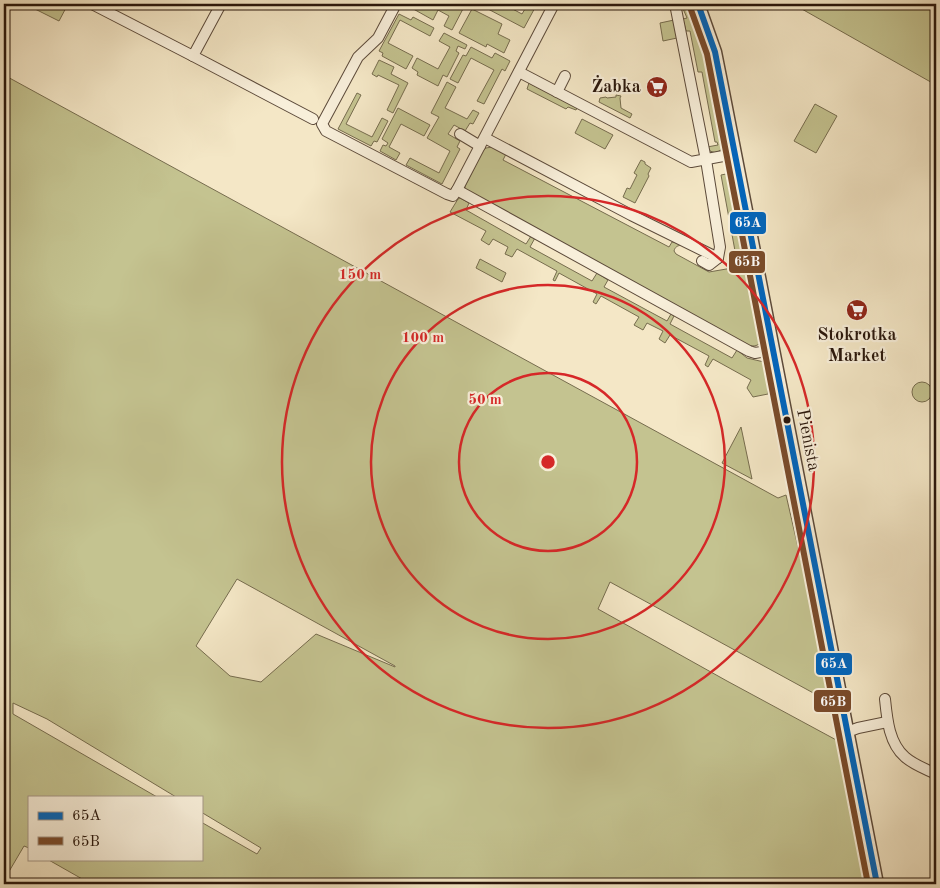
<svg xmlns="http://www.w3.org/2000/svg" width="940" height="888" font-family="'Old Standard TT',serif">
  <style>
    .green { fill: #c4c390; stroke: #766c4e; fill-rule: evenodd }
    .lines { fill: none; stroke-linecap: round; stroke-linejoin: round }
    .minor-casing { stroke: #5c4a3a; stroke-width: 12 }
    .tertiary-casing { stroke: #5c4a3a; stroke-width: 15 }
    .minor { stroke: #f8efda; stroke-width: 10 }
    .tertiary { stroke: #f8efda; stroke-width: 12 }
    .bus-1-casing { stroke: #f8efda; stroke-width: 10 }
    .bus-2-casing { stroke: #f8efda; stroke-width: 10 }
    .bus-1 { stroke: #0065bd; stroke-width: 6 }
    .bus-2 { stroke: #7a4b2a; stroke-width: 6 }
    .ring { fill: none; stroke: #d62828; stroke-width: 2.5 }
    .bus-dot { fill: #29160b; stroke: #f8efda; stroke-width: 2 }
    .labels { text-anchor: middle; dominant-baseline: central; stroke-width: 4.5; stroke-linejoin: round; paint-order: stroke }
    .poi-label { font-size: 18px; font-weight: bold; fill: #29160b; stroke: #f8efda; text-anchor: end }
    .street-label { font-size: 18px; fill: #29160b; stroke: #f8efda }
    .centre { fill: #d62828; stroke: #f8efda; stroke-width: 2.5 }
    .ring-label { font-size: 15px; text-anchor: middle; font-weight: bold; fill: #d62828; stroke: #f8efda; stroke-width: 4.5; stroke-linejoin: round; paint-order: stroke }
    .line-badge { stroke: #f8efda; stroke-width: 2 }
    .badge-label { font-size: 14px; text-anchor: middle; font-weight: bold; fill: #fff }
  </style>
  <rect width="100%" height="100%" fill="#f4e7c6"/>
  <filter id="stains"><feTurbulence type="fractalNoise" baseFrequency=".004" numOctaves="4"/><feColorMatrix values="0 0 0 0 .2 0 0 0 0 .09 0 0 0 0 .02 0 0 0 .5 -.17"/></filter>
  <radialGradient id="worn" r=".72"><stop offset=".6" stop-color="#630" stop-opacity="0"/><stop offset="1" stop-color="#630" stop-opacity=".3"/></radialGradient>
  <g class="green">
    <polygon points="25,4 68,4 59,21"/>
    <polygon points="409,4 463,4 465,5 452,30 444,26 449,16 438,10 433,20 408,6"/>
    <polygon points="491,4 503,4 522,14 528,4 537,4 524,28 488,9"/>
    <polygon points="681,4 691,4 700,27 717,93 713,94 722,137 723,147 722,149 716,153 710,151 707,147 718,145 717,142 715,142 702,72 698,72 690,31 686,31 683,19 687,18"/>
    <polygon points="793,4 936,4 936,85"/>
    <polygon points="472,9 502,24 498,34 510,40 504,53 487,44 486,47 459,33"/>
    <polygon points="399,14 411,20 413,17 434,28 430,36 400,20 388,43 413,56 406,69 382,56 383,53 379,51"/>
    <polygon points="674,20 677,38 663,41 660,23"/>
    <polygon points="444,33 467,45 465,49 458,46 456,51 459,53 447,77 443,75 438,86 417,75 418,72 412,68 417,58 438,69 450,47 439,41"/>
    <polygon points="471,47 492,58 495,53 510,61 505,71 502,69 484,104 477,101 494,70 471,58 458,83 450,79 463,55 466,56"/>
    <polygon points="379,60 394,67 391,74 408,83 393,113 387,110 399,85 378,75 377,77 372,74"/>
    <path d="M4,75L778,498L786,495L816,625L828,701L610,582L598,609L727,681L840,742L868,884H91L47,859H201V822L257,854L261,848L201,812V797H176L47,719L13,703V714L157,797H29V848L24,846L4,880ZM237,579L395,666V667L316,634L261,682L230,676L196,646Z"/>
    <polygon points="447,82 456,87 445,108 467,119 473,110 479,113 473,124 470,123 465,131 454,125 448,134 460,141 457,147 460,149 442,184 406,165 410,158 439,173 450,151 427,138 439,117 431,113"/>
    <polygon points="529,83 577,108 576,110 568,107 566,109 527,89"/>
    <polygon points="357,93 361,95 346,124 372,137 382,118 388,121 377,142 374,141 371,146 338,129"/>
    <polygon points="616,95 621,96 620,98 621,108 632,114 630,118 599,102 600,98 606,97 607,98 616,97"/>
    <polygon points="815,104 837,116 816,153 794,141"/>
    <polygon points="398,108 430,125 424,136 401,124 389,147 400,153 396,160 380,151 383,145 386,146 388,143 382,139"/>
    <polygon points="582,119 613,135 605,149 575,133"/>
    <path d="M492,147L506,154L503,160L669,247L672,242H675L681,245C677,246 675,247 674,251L676,254L709,272L738,267L721,175L731,173L753,288V307L758,331L759,344C754,348 747,345 741,343L465,189V186L483,150L486,148Z"/>
    <polygon points="641,160 645,162 645,164 651,168 648,174 649,176 635,203 623,197 627,188 630,189 637,175 634,173"/>
    <polygon points="460,198 469,203 466,210 526,244 531,236 535,238 530,247 592,281 597,273 608,280 604,287 667,321 671,314 674,316 670,324 732,358 737,350 747,358 764,362 768,384 768,394 753,397 747,388 751,380 713,359 708,367 705,365 709,356 670,335 665,343 659,339 663,331 647,323 643,330 634,325 639,317 601,296 596,304 593,302 597,294 559,273 555,281 553,280 557,271 517,249 512,257 505,254 508,247 493,239 489,245 481,240 486,231 450,212 458,199"/>
    <polygon points="480,259 506,273 502,282 476,268"/>
    <circle cx="922" cy="392" r="10"/>
    <polygon points="741,427 752,479 722,463"/>
  </g>
  <g class="lines">
    <g class="minor-casing">
      <g id="minor">
        <polyline points="92,4 193,56"/>
        <polyline points="221,4 193,56 313,119"/>
        <polyline points="396,4 378,38 358,57 322,124 326,131 447,194 453,196 457,190 749,351 755,353 773,350"/>
        <polyline points="519,72 691,162 734,154"/>
        <polyline points="557,92 565,76"/>
        <polyline points="460,134 480,146"/>
        <polyline points="485,138 631,215 718,258 720,247 706,160 675,4"/>
        <polyline points="457,190 554,4"/>
        <polyline points="702,261 709,265 718,258"/>
        <path d="M885,699C887,719 889,743 905,757C914,765 926,769 936,774"/>
        <polyline points="847,732 858,728 887,722"/>
      </g>
    </g>
    <g class="tertiary-casing">
      <polyline id="tertiary" points="698,4 715,52 721,82 877,884"/>
    </g>
    <use href="#minor" class="minor"/>
    <use href="#tertiary" class="tertiary"/>
    <g class="bus-1-casing">
      <polyline id="bus-1" points="698,4 715,52 877,884"/>
    </g>
    <g class="bus-2-casing">
      <polyline id="bus-2" points="690,7 707,54 868,884"/>
    </g>
    <use href="#bus-1" class="bus-1"/>
    <use href="#bus-2" class="bus-2"/>
  </g>
  <g class="ring">
    <circle cx="548" cy="462" r="89"/>
    <circle cx="548" cy="462" r="177"/>
    <circle cx="548" cy="462" r="266"/>
  </g>
  <defs>
    <g id="supermarket-disc" transform="scale(1.125)"><circle r="9.5" fill="#8f2418" stroke="#f8efda"/><path d="M-6-5.5h2.5l.6 2H6L4.5 2H-2.5L-4.4-4H-6ZM-1.5 3.2a1.3 1.3 0 1 0 .1 0ZM3 3.2a1.3 1.3 0 1 0 .1 0Z" fill="#fff"/></g>
  </defs>
  <g fill-rule="evenodd">
    <use href="#supermarket-disc" x="657" y="87"/>
    <use href="#supermarket-disc" x="857" y="310"/>
  </g>
  <circle class="bus-dot" cx="787" cy="420" r="4.5"/>
  <g class="labels">
    <g class="poi-label">
      <text x="641" y="87">Żabka</text>
      <text x="857" y="335" text-anchor="middle">Stokrotka<tspan x="857" dy="21">Market</tspan></text>
    </g>
    <g class="street-label">
      <text transform="translate(808 440) rotate(79)">Pienista</text>
    </g>
  </g>
  <circle cx="548" cy="462" r="8" class="centre"/>
  <g class="ring-label">
    <text x="360" y="279">150 m</text>
    <text x="423" y="342">100 m</text>
    <text x="485" y="404">50 m</text>
  </g>
  <g class="line-badge">
    <rect x="729" y="211" width="38" height="24" rx="5" fill="#0065bd"/>
    <rect x="728" y="250" width="38" height="24" rx="5" fill="#7a4b2a"/>
    <rect x="815" y="652" width="38" height="24" rx="5" fill="#0065bd"/>
    <rect x="813" y="689" width="39" height="24" rx="5" fill="#7a4b2a"/>
  </g>
  <g class="badge-label">
    <text x="748" y="227">65A</text>
    <text x="747" y="266">65B</text>
    <text x="834" y="668">65A</text>
    <text x="833" y="706">65B</text>
  </g>
  <rect width="940" height="888" fill="none" stroke="#f4e7c6" stroke-width="20"/>
  <rect x="5" y="5" width="930" height="878" fill="none" stroke="#29160b" stroke-width="2.5"/>
  <rect x="10" y="10" width="920" height="868" fill="none" stroke="#29160b"/>
  <rect x="28" y="796" width="175" height="65" fill="#f8efda" stroke="#a59887"/>
  <rect x="38" y="812" width="25" height="8" fill="#0065bd" stroke="#a59887"/>
  <text x="72" y="820" font-size="15" fill="#29160b">65A</text>
  <rect x="38" y="837" width="25" height="8" fill="#7a4b2a" stroke="#a59887"/>
  <text x="72" y="846" font-size="15" fill="#29160b">65B</text>
  <rect width="100%" height="100%" filter="url(#stains)"/>
  <rect width="100%" height="100%" fill="url(#worn)"/>
</svg>
